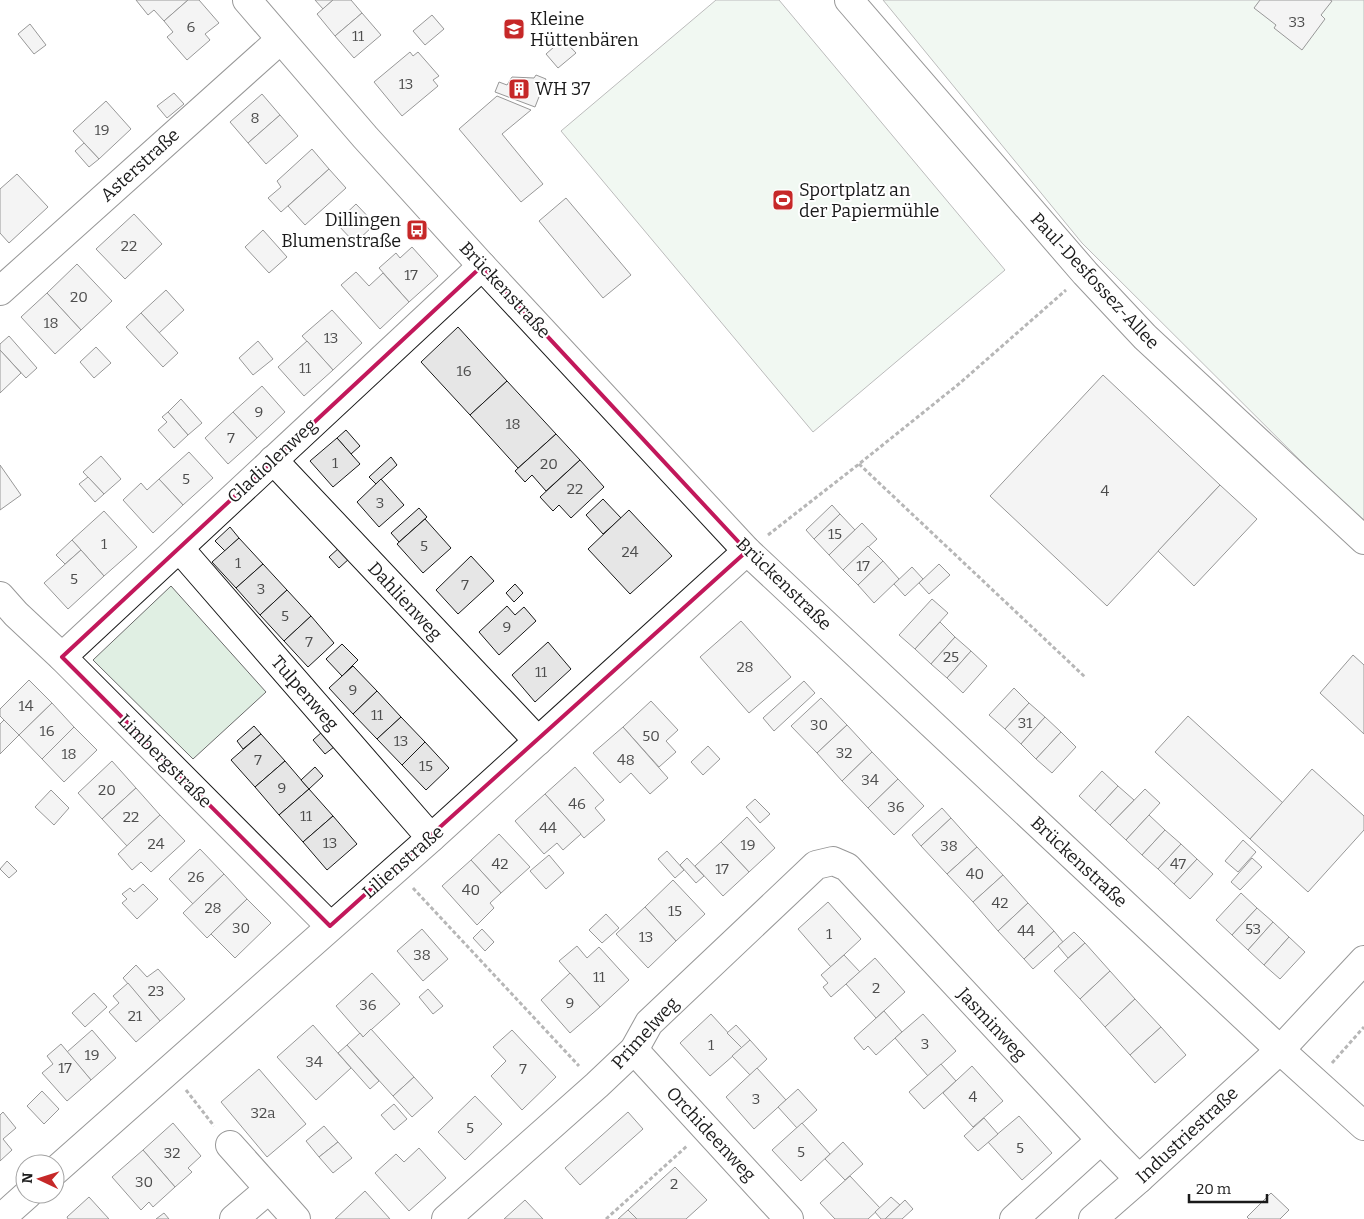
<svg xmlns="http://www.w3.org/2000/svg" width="1364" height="1219" font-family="Bitter,serif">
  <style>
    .green { fill: #e0efe3; stroke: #6a6a6a }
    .building { fill: #e6e6e6; stroke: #1a1a1a }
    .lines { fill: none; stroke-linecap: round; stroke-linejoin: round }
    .minor-casing { stroke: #1a1a1a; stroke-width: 30 }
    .path { stroke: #5f5f5f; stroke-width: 3; stroke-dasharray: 4 2.5; stroke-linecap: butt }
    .minor { stroke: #fff; stroke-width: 28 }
    .marked { fill: none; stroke: #c2185b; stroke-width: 4; stroke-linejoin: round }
    .labels { text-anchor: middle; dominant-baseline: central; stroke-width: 4; stroke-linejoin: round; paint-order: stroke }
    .number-label { font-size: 15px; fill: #4d4d4d }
    .poi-label { font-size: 18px; fill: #1a1a1a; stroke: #fff; text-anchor: start }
    .street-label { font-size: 18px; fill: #1a1a1a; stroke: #fff }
  </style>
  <rect width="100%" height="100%" fill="#fff"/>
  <g class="green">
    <polygon points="716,0 779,0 1005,270 813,432 561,131"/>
    <polygon points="883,0 1364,0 1364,524 1082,243"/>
    <polygon points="171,586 266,692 193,759 93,660"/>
  </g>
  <g class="building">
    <polygon points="136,0 188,0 164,21 154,10 148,15"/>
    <polygon points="188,0 199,0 219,23 205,34 210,40 187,60 167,37 173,32 164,21"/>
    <polygon points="315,0 333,0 323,9"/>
    <polygon points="333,0 351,0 362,13 335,36 317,14"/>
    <polygon points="1260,0 1330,0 1332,1 1321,15 1325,19 1302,50 1274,28 1276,25 1254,8"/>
    <polygon points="362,13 381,35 354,58 335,36"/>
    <polygon points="432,15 444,29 425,45 413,31"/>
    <polygon points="30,24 46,45 34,54 18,34"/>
    <polygon points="563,39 576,53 558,68 546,54"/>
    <polygon points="410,52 413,56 418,52 439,76 433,80 438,86 402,116 374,82"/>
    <polygon points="536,75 546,79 535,107 495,92 499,82 507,85 512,77 534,78"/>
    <polygon points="174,93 184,104 167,118 157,106"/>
    <polygon points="262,94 280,115 248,143 230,122"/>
    <polygon points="497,96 531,110 502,134 543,184 521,202 459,129"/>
    <polygon points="106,101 131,129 99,159 73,131"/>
    <polygon points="280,115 298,136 266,164 248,143"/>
    <polygon points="84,143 99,159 89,167 75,151"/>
    <polygon points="312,149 329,169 281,212 268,198 281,187 277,181"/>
    <polygon points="329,169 346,188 305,225 288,206"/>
    <polygon points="17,174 48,207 9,243 0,233 0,189"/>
    <polygon points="566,198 631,275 603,298 539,221"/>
    <polygon points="356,204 375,224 355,243 336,223"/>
    <polygon points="134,214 162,244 125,279 96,249"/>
    <polygon points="263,230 287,257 269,273 245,247"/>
    <polygon points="412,247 438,276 409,302 379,268 396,253 400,258"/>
    <polygon points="77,264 112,301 81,330 47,293"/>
    <polygon points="356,272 369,286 383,273 409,302 380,329 341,285"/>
    <polygon points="166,290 184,310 159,333 141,313"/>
    <polygon points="47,293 81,330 55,354 21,317"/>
    <polygon points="332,310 362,343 333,370 302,336"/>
    <polygon points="141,313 178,353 163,367 126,327"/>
    <polygon points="458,327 507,381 470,415 421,362"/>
    <polygon points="9,336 37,368 26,378 0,350 0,344"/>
    <polygon points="258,341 273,359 253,375 239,358"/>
    <polygon points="307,341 333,370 304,396 278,367"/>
    <polygon points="96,347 111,363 94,378 80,362"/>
    <polygon points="0,350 21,373 0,393"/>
    <polygon points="1103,375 1220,485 1107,606 990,496"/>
    <polygon points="507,381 556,434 518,468 470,415"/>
    <polygon points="262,386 285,412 257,438 233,412"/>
    <polygon points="181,399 202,423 188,435 168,412"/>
    <polygon points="168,412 188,435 174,448 158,430 167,422 162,417"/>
    <polygon points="233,412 257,438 228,464 205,438"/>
    <polygon points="346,430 360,446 351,454 337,438"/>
    <polygon points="556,434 580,460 546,491 532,475 525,482 515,471"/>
    <polygon points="337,438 360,464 333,487 310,461"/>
    <polygon points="189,452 213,478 183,505 159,479"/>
    <polygon points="101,456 121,479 104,494 83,472"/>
    <polygon points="391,457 397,465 376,484 369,477"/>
    <polygon points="580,460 604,487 571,518 559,505 553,511 540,497"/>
    <polygon points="0,465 21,495 0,510"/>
    <polygon points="88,477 104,494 95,502 79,484"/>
    <polygon points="159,479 183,505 153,533 123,500 141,483 147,490"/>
    <polygon points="381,479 404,505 379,527 357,502"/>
    <polygon points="1220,485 1257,519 1194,586 1158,551"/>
    <polygon points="603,499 621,518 603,534 586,515"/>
    <polygon points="832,505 840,514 814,539 806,530"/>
    <polygon points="419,508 427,517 399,542 391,533"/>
    <polygon points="629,510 672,556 630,594 588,549"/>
    <polygon points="104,511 137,547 104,576 72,540"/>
    <polygon points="840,514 855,530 829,555 814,539"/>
    <polygon points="425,519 451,548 423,573 397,544"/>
    <polygon points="862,523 877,539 843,570 829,555"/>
    <polygon points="230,527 239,538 225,551 215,541"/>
    <polygon points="239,538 263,564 236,588 212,562"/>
    <polygon points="72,540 81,550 65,564 56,555"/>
    <polygon points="868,546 883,561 858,585 843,570"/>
    <polygon points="340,547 350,558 339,568 329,557"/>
    <polygon points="81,550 104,576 68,609 44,583"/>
    <polygon points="471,556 494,581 458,614 436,590"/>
    <polygon points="883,561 899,579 874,603 858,585"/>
    <polygon points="263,564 287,590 260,615 236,588"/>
    <polygon points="939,564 950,575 929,594 919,583"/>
    <polygon points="912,567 923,579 905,596 894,584"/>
    <polygon points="515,584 523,593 514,602 506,593"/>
    <polygon points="287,590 311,616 284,641 260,615"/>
    <polygon points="932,599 948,613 915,649 899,635"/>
    <polygon points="507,606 515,615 524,607 536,621 499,655 479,632"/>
    <polygon points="311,616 334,643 308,667 284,641"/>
    <polygon points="741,621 791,677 749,713 700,657"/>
    <polygon points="940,622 955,637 931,664 915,649"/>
    <polygon points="955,637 971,651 947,678 931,664"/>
    <polygon points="548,642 571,669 535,702 512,675"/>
    <polygon points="342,644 358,660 342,676 326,659"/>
    <polygon points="971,651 987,666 963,693 947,678"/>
    <polygon points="1353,655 1364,665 1364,734 1320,693"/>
    <polygon points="353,666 377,691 353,714 329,688"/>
    <polygon points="29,680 52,703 19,735 0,716 0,709"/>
    <polygon points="804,681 815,693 774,731 763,718"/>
    <polygon points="1014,688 1029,703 1005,729 989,715"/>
    <polygon points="377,691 401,717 377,739 353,714"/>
    <polygon points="821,698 847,725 817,753 791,726"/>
    <polygon points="651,701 678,730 666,741 676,752 659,767 623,727"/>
    <polygon points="52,703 74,727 42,759 19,735"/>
    <polygon points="1029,703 1045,717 1021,744 1005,729"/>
    <polygon points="1188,716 1283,803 1250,839 1155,752"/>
    <polygon points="401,717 425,742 402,765 377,739"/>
    <polygon points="1045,717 1061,732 1036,759 1021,744"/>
    <polygon points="4,720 19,735 0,754 0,724"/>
    <polygon points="847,725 872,752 842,781 817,753"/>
    <polygon points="254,726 261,734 243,749 237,741"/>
    <polygon points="74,727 97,750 64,782 42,759"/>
    <polygon points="623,727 668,778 650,794 631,773 620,783 593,753"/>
    <polygon points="322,732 334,747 325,754 313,740"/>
    <polygon points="1061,732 1076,747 1052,773 1036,759"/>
    <polygon points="261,734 285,761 255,787 231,760"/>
    <polygon points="425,742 449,768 426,790 402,765"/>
    <polygon points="708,746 720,759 703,775 691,762"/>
    <polygon points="872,752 898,779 868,808 842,781"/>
    <polygon points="112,761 136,788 102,819 78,793"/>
    <polygon points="285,761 309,789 279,815 255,787"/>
    <polygon points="315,767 323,776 309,789 301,780"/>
    <polygon points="575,767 604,800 595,808 605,820 584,838 545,794"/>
    <polygon points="1312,769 1364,816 1364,830 1308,892 1250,839"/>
    <polygon points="1102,771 1118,786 1095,811 1079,796"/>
    <polygon points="898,779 924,806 894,835 868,808"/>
    <polygon points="1118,786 1134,800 1110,825 1095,811"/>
    <polygon points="136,788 160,815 127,846 102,819"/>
    <polygon points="309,789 333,816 303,842 279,815"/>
    <polygon points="1145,789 1160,803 1126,840 1110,825"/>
    <polygon points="51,790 69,808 54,825 35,807"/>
    <polygon points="545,794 581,834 563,850 557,843 544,854 515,821"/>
    <polygon points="755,799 770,814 760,823 746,807"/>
    <polygon points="942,808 951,818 921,846 912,835"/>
    <polygon points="160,815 185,841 151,872 141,862 132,870 118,854"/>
    <polygon points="1149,815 1165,830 1142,855 1126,840"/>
    <polygon points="333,816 357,844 327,870 303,842"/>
    <polygon points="747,817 775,848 749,872 721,842"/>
    <polygon points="951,818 977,847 947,874 921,846"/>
    <polygon points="1165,830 1181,844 1158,869 1142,855"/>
    <polygon points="499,834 530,867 501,893 471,860"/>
    <polygon points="1243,840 1256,852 1238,872 1225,861"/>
    <polygon points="721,842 749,872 723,896 695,866"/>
    <polygon points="1181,844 1197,859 1174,884 1158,869"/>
    <polygon points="977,847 1003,875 973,902 947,874"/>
    <polygon points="200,849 224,874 193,904 169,879"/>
    <polygon points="667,851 684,870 675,878 658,859"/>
    <polygon points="549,855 564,873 546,889 530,871"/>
    <polygon points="687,858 704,876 696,883 680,865"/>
    <polygon points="1252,858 1262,867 1240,890 1231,882"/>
    <polygon points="1197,859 1213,874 1190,899 1174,884"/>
    <polygon points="471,860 501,893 490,903 494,908 477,925 442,886"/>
    <polygon points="7,861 17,871 9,878 0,869"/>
    <polygon points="224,874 247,899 207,938 183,913"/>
    <polygon points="1003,875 1028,903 998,931 973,902"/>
    <polygon points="673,880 705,914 676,941 645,907"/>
    <polygon points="143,884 158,899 137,919 122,903 127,899 122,894 130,888 134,892"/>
    <polygon points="1241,893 1257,908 1232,935 1216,920"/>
    <polygon points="247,899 271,923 235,958 211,934"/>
    <polygon points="828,902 861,939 831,967 798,929"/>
    <polygon points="1028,903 1054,931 1024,959 998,931"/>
    <polygon points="645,907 676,941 648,968 616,934"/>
    <polygon points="1257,908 1273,922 1248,950 1232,935"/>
    <polygon points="606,914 619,928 602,943 589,930"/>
    <polygon points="1273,922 1289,937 1264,965 1248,950"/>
    <polygon points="422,929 448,959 423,981 397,951"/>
    <polygon points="482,929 494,942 485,951 473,938"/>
    <polygon points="1054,931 1063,942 1033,969 1024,959"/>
    <polygon points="1074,932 1085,943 1068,958 1058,946"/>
    <polygon points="1289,937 1305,952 1280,979 1264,965"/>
    <polygon points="1085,943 1110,971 1080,999 1054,971"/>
    <polygon points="577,946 587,958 599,947 629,980 600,1007 559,961"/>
    <polygon points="844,955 860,972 831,997 823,987 828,983 821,975"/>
    <polygon points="875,958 905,992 876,1018 846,984"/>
    <polygon points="136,965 147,977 158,969 185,999 160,1021 123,978"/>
    <polygon points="1110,971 1135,999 1105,1027 1080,999"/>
    <polygon points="372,973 400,1004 363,1037 336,1006"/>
    <polygon points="570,973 600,1007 570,1033 541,1000"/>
    <polygon points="128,983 160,1021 136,1042 109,1012 119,1003 113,996"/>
    <polygon points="428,989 443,1006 433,1014 419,997"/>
    <polygon points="94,993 107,1007 85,1027 72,1013"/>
    <polygon points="1135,999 1161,1027 1130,1055 1105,1027"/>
    <polygon points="884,1011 902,1032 876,1055 868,1046 864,1050 854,1038"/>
    <polygon points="711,1014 742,1048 710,1076 680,1043"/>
    <polygon points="923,1014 956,1051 928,1076 895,1038"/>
    <polygon points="313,1025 351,1068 316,1100 277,1057"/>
    <polygon points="736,1025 750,1040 742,1048 727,1033"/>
    <polygon points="1161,1027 1186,1055 1155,1083 1130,1055"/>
    <polygon points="371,1029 414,1077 393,1096 347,1045 360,1033 363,1037"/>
    <polygon points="92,1030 116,1058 91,1080 67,1052"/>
    <polygon points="512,1030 556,1077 522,1110 491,1076 506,1061 493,1047"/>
    <polygon points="750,1040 767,1059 750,1075 732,1056"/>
    <polygon points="61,1044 91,1080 67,1101 42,1073 53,1064 47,1056"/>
    <polygon points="347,1045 379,1081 370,1089 338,1053"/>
    <polygon points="941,1064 956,1081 924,1109 909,1092"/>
    <polygon points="972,1066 1003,1101 973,1127 943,1093"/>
    <polygon points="757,1068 786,1100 754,1129 726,1097"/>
    <polygon points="259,1069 306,1124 267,1157 221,1102"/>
    <polygon points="414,1077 433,1098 412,1117 393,1096"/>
    <polygon points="798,1089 817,1110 797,1128 778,1107"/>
    <polygon points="42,1091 59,1109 44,1124 27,1106"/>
    <polygon points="475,1096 502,1124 465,1160 438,1132"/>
    <polygon points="394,1104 407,1119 394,1130 381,1115"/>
    <polygon points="3,1112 16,1128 3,1139 12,1150 0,1161 0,1115"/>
    <polygon points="628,1112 643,1129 580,1185 565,1168"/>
    <polygon points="1019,1116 1052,1153 1022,1180 988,1142"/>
    <polygon points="984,1118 998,1134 978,1151 964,1136"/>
    <polygon points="173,1123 201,1156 188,1168 192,1172 175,1187 143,1150"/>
    <polygon points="802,1123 830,1154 801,1181 772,1150"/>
    <polygon points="324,1126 338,1142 319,1157 306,1141"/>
    <polygon points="338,1142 352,1158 333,1173 319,1157"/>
    <polygon points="843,1142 863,1164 845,1180 825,1159"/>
    <polygon points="419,1148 446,1178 409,1211 375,1173 396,1154 404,1162"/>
    <polygon points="143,1150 175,1187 153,1207 149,1202 141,1210 112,1177"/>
    <polygon points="675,1167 707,1200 686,1219 637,1219 628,1210"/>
    <polygon points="850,1176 880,1208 868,1219 835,1219 820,1203"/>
    <polygon points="365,1191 390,1219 335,1219"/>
    <polygon points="1271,1193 1289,1210 1280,1219 1249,1219 1247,1217"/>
    <polygon points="89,1197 109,1219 68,1219 67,1217"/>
    <polygon points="891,1197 900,1205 885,1219 881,1219 875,1212"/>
    <polygon points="525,1200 543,1219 504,1219"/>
    <polygon points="905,1200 913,1209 902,1219 885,1219"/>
    <polygon points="628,1210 637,1219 618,1219"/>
    <polygon points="164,1213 169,1219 156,1219"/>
  </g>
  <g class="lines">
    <g class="minor-casing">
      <g id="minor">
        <polyline points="247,0 365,137 482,266 747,551 1280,1050 1364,1126"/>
        <polyline points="849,0 1085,273 1145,337 1364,540"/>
        <polyline points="0,291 280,40"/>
        <polyline points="273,460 538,741"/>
        <polyline points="179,548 431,838"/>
        <polyline points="0,596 16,614 62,657 330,926"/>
        <polyline points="62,657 482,266"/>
        <polyline points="634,1050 789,1219"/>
        <polyline points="230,1145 296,1219"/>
        <polyline points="55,1171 431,838 747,551"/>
        <polyline points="0,1219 28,1194"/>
        <polyline points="234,1219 269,1189"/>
        <polyline points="446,1219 597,1085 634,1050 649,1023 816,865 833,861 847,867 1101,1140 1139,1179"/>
        <polyline points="1014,1219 1101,1140"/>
        <polyline points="1093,1219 1139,1179 1280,1050 1364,960"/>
      </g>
    </g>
    <g class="path">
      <polyline points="859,464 1085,677"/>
      <polyline points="768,535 859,464 960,383 1066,290"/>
      <polyline points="413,888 579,1066"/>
      <polyline points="1332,1063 1364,1027"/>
      <polyline points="186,1090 214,1126"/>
      <polyline points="606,1219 687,1146"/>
    </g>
    <use href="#minor" class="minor"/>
  </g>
  <path d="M0 0H1364V1219H0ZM482,266L747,551L330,926L62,657Z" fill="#fff" fill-opacity=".55" fill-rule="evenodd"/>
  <path class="marked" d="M482,266L747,551L330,926L62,657Z"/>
  <defs>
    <g id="school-square" transform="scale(1.125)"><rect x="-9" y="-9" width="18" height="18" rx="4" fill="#c62828" stroke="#fff"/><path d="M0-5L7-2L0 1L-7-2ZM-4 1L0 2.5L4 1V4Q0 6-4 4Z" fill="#fff"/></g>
    <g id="building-square" transform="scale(1.125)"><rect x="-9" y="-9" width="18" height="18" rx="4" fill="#c62828" stroke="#fff"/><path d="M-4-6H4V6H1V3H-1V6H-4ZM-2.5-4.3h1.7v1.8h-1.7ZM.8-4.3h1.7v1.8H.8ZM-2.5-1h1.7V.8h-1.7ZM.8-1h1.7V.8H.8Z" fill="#fff"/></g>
    <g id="stadium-square" transform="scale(1.125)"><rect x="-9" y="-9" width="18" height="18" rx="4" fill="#c62828" stroke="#fff"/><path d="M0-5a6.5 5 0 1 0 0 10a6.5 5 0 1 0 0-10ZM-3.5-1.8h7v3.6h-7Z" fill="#fff"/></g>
    <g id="bus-square" transform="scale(1.125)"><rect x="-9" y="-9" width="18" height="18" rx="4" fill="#c62828" stroke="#fff"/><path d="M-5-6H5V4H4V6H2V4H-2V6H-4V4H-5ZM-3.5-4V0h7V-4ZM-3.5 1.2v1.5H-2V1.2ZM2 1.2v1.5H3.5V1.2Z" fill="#fff"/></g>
  </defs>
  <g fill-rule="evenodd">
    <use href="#school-square" x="514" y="29"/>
    <use href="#building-square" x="519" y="89"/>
    <use href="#stadium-square" x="783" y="200"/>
    <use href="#bus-square" x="417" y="230"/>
  </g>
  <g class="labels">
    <g class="number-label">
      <text x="1297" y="22">33</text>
      <text x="191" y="27">6</text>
      <text x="358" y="36">11</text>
      <text x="406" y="84">13</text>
      <text x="255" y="118">8</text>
      <text x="102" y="130">19</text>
      <text x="129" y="246">22</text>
      <text x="411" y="275">17</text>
      <text x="79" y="297">20</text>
      <text x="51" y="323">18</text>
      <text x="331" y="338">13</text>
      <text x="305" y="368">11</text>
      <text x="464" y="371">16</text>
      <text x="259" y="412">9</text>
      <text x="513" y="424">18</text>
      <text x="231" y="438">7</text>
      <text x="335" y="463">1</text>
      <text x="549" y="464">20</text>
      <text x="186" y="479">5</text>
      <text x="575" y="489">22</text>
      <text x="1105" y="491">4</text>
      <text x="380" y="503">3</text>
      <text x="835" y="534">15</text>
      <text x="104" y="544">1</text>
      <text x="424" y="546">5</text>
      <text x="630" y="552">24</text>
      <text x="238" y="563">1</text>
      <text x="863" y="566">17</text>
      <text x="74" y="579">5</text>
      <text x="465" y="585">7</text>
      <text x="261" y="589">3</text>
      <text x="285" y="616">5</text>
      <text x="507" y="627">9</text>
      <text x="309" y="642">7</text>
      <text x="951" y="657">25</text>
      <text x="745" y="667">28</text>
      <text x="541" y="672">11</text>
      <text x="353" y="690">9</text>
      <text x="26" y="706">14</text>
      <text x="377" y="715">11</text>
      <text x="1025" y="723">31</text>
      <text x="819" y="725">30</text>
      <text x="47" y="731">16</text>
      <text x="651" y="736">50</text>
      <text x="401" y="741">13</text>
      <text x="844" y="753">32</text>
      <text x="69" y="754">18</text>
      <text x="258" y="760">7</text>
      <text x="626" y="760">48</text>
      <text x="426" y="766">15</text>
      <text x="870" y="780">34</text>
      <text x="282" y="788">9</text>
      <text x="107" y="790">20</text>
      <text x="577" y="804">46</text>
      <text x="896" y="807">36</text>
      <text x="306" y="816">11</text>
      <text x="131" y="817">22</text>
      <text x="548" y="828">44</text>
      <text x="330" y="843">13</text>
      <text x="156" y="844">24</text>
      <text x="748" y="845">19</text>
      <text x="949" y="846">38</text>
      <text x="500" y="864">42</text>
      <text x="1178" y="864">47</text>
      <text x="722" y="869">17</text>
      <text x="975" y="874">40</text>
      <text x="196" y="877">26</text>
      <text x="471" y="890">40</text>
      <text x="1000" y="903">42</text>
      <text x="213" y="908">28</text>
      <text x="675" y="911">15</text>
      <text x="241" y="928">30</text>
      <text x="1253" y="929">53</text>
      <text x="1026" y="931">44</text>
      <text x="829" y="934">1</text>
      <text x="646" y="937">13</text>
      <text x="422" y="955">38</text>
      <text x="599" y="977">11</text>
      <text x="876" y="988">2</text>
      <text x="156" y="991">23</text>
      <text x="570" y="1003">9</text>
      <text x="368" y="1005">36</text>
      <text x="135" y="1016">21</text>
      <text x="925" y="1044">3</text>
      <text x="711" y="1045">1</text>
      <text x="92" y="1055">19</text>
      <text x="314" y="1062">34</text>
      <text x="65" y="1068">17</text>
      <text x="523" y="1069">7</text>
      <text x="973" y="1097">4</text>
      <text x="756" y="1099">3</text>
      <text x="263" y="1113">32a</text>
      <text x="470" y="1128">5</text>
      <text x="1020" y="1148">5</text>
      <text x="801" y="1152">5</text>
      <text x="172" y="1153">32</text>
      <text x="144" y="1182">30</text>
      <text x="674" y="1184">2</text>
    </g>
    <g class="poi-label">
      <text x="530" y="19">Kleine<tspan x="530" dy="21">Hüttenbären</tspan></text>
      <text x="535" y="89">WH 37</text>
      <text x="799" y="190">Sportplatz an<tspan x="799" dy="21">der Papiermühle</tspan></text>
      <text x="401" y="220" text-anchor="end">Dillingen<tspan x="401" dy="21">Blumenstraße</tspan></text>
    </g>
    <g class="street-label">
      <text transform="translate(140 165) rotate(-42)">Asterstraße</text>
      <text transform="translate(1095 281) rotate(47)">Paul-Desfossez-Allee</text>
      <text transform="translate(505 290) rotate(47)">Brückenstraße</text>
      <text transform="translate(272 461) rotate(-43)">Gladiolenweg</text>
      <text transform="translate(784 584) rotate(44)">Brückenstraße</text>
      <text transform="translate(405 601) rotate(47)">Dahlienweg</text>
      <text transform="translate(305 693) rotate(49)">Tulpenweg</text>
      <text transform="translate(165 761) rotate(45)">Limbergstraße</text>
      <text transform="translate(403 862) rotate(-41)">Lilienstraße</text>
      <text transform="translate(1079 862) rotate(43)">Brückenstraße</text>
      <text transform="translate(992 1024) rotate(47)">Jasminweg</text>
      <text transform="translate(645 1033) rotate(-48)">Primelweg</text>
      <text transform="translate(711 1134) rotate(47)">Orchideenweg</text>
      <text transform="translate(1187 1135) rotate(-43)">Industriestraße</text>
    </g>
  </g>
  <g transform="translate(40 1179) rotate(274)"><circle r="24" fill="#ffffff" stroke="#a3a3a3"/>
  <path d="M0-4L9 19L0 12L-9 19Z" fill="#c62828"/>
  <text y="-8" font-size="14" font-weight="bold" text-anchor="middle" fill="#1a1a1a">N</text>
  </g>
  <path d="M1189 1194v8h78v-8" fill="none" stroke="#1a1a1a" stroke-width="2.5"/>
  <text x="1196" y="1194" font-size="15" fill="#1a1a1a" stroke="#ffffff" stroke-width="4" paint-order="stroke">20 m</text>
</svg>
